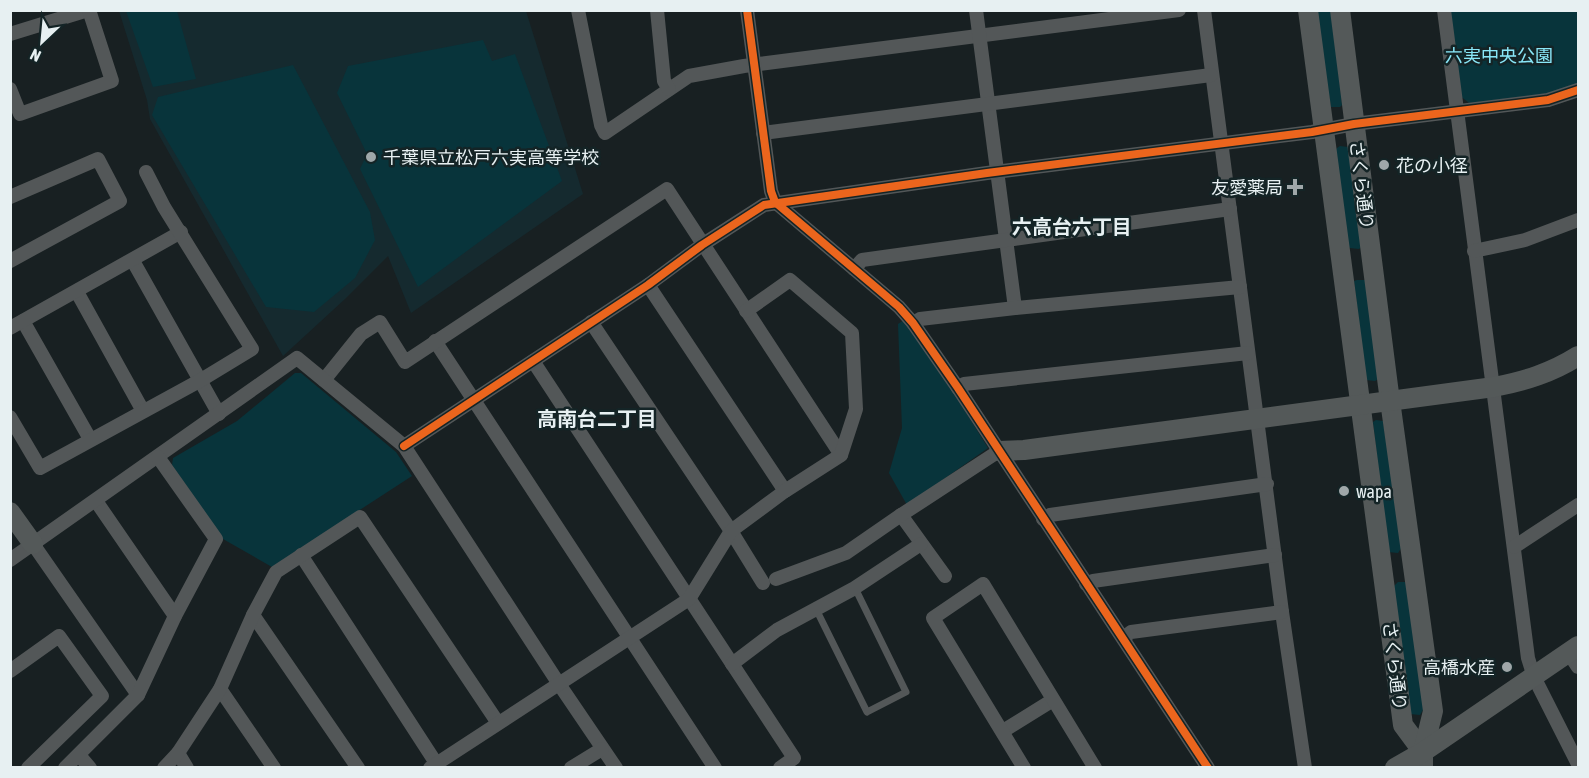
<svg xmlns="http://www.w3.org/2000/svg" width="1589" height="778" font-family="'Asap Condensed','Noto Sans JP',sans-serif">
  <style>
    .built { fill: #152a2f }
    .green { fill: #08343b }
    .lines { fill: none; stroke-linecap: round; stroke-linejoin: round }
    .lane { stroke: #535758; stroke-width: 7 }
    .street { stroke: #535758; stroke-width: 14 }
    .secondary { stroke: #545959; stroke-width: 20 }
    .cycleway-casing { stroke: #142426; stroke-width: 11 }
    .cycleway { stroke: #eb651d; stroke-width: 8 }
    .poi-dot { fill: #9fa7a9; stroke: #142426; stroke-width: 2 }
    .labels { text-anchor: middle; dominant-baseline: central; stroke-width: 5; stroke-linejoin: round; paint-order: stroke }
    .park-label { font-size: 18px; fill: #89e7f8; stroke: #142426 }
    .poi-label { font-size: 18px; fill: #e7f0f2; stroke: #142426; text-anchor: start }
    .street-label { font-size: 18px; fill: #e7f0f2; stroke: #142426 }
    .neighbourhood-label { font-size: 20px; font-weight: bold; fill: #e7f0f2; stroke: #142426 }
  </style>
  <rect width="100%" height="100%" fill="#182022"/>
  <polygon class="built" points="119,11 526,11 583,194 411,313 388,256 345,299 283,356 150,119 147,100"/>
  <g class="green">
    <polygon points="126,11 177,11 196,79 153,87"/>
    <polygon points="1315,11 1332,11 1342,105 1340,107 1331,107"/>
    <polygon points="1449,11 1578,11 1578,84 1546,94 1469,103 1459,95"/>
    <polygon points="483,40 492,61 515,54 562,181 418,287 360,169 367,154 337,93 348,66"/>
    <polygon points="293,65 370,212 375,240 355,278 314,312 266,307 152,115 158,97"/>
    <polygon points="1340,146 1348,147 1362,246 1359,249 1350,248 1347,245 1334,152 1337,148"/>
    <polygon points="1357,280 1365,280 1378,379 1375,381 1366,380 1354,281"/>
    <polygon points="904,320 954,393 988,448 907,505 889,473 902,428 898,324"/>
    <polygon points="295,373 301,373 396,452 412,476 272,567 223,539 172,465 173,458 237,421"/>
    <polygon points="1376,420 1383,421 1402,547 1398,553 1388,552 1373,422"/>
    <polygon points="1398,582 1405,582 1409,588 1424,708 1420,715 1410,714 1392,588"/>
  </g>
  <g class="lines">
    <polyline class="lane" points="816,609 867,712 906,692 855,588"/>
    <g class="street">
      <polyline points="578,10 601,125 605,133 689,76 744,66 1179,10"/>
      <polyline points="657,10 664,81 669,89"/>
      <polyline points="747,10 771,191 775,202 899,307 913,323 958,388 1208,768"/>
      <polyline points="976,10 1015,308"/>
      <polyline points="1204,10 1282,612 1305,768"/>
      <polyline points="1444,10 1528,658 1534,677 1578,764"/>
      <polyline points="10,34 88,10"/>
      <polyline points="10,89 20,114 112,81 89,10"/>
      <polyline points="763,133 1211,75"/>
      <polyline points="10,197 98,159 120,201 10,261"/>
      <polyline points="1474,251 1525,240 1578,220"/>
      <polyline points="133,261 219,414"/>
      <polyline points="854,269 862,260 1230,209"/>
      <polyline points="648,285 785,491"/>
      <polyline points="77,292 143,411"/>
      <polyline points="23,321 90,439"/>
      <polyline points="591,322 731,531 763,583"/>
      <polyline points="913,323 920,319 1015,308 1240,287"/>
      <polyline points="10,328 181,232"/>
      <polyline points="435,341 715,768"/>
      <polyline points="533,361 794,758 780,768"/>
      <polyline points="324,380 361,334 380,322 405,362 667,189 841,455"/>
      <polyline points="958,388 964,384 1248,353"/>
      <polyline points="10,417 40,468 201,380 252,349 164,207 146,172"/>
      <polyline points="404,446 648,285 702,245 764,205 987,173 1312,132 1354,124 1548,100 1578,90"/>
      <polyline points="96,501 175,616"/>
      <polyline points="901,515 945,576"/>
      <polyline points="1043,519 1050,515 1267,484"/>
      <polyline points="33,544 138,695"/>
      <polyline points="1514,547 1578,505"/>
      <polyline points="301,555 436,763"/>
      <polyline points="10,560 297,358 404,446 559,684 616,768"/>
      <polyline points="776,579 846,553 901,515 999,451"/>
      <polyline points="1086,584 1093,581 1275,555"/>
      <polyline points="253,615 358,768"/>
      <polyline points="1123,638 1131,632 1282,612"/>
      <polyline points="1568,652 1578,667"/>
      <polyline points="732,664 777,630 853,589 921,544"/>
      <polyline points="10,671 59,636 102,696 28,768"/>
      <polyline points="220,689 274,768"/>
      <polyline points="1003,731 1053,700"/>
      <polyline points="178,753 187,768"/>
      <polyline points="79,755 90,768"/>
      <polyline points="65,768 138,695 175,616 216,539 158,457"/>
      <polyline points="164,768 178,753 220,689 253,615 276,572 360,517 498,723"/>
      <polyline points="430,768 689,599 731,531 785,491 841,455 856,409 852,333 790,280 746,311"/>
      <polyline points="571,768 602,749"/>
      <polyline points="1024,768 933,618 983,584 1095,768"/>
    </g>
    <g class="secondary">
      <polyline points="1308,10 1403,725 1423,752"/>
      <polyline points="1340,10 1388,386 1433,711 1423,752 1423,768"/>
      <path d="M999,451L1024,450L1494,387C1525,381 1551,373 1578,356"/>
      <polyline points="10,512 33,544"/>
      <polyline points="1395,768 1423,752 1578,646"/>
    </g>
    <g class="cycleway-casing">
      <g id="cycleway">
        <polyline points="747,10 771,191 775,202 899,307 913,323 958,388 1208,768"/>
        <polyline points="404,446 648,285 702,245 764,205 987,173 1312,132 1354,124 1548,100 1578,90"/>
      </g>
    </g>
    <use href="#cycleway" class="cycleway"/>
  </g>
  <g class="poi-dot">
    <circle cx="371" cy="157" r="6"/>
    <circle cx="1384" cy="165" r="6"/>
    <path d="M1292 178h6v6h6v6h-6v6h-6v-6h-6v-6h6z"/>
    <circle cx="1344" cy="491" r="6"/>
    <circle cx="1507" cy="667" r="6"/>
  </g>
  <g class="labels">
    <g class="park-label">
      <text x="1499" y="55">六実中央公園</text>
    </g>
    <g class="poi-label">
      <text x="383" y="157">千葉県立松戸六実高等学校</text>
      <text x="1396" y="165">花の小径</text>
      <text x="1283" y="187" text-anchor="end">友愛薬局</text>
      <text x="1356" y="491">wapa</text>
      <text x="1495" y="667" text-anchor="end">高橋水産</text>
    </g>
    <g class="street-label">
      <text transform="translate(1362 185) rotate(83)">さくら通り</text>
      <text transform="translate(1395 666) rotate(83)">さくら通り</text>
    </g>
    <g class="neighbourhood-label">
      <text x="1072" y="226">六高台六丁目</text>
      <text x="597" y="418">高南台二丁目</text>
    </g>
  </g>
  <rect width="1589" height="778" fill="none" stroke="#e7f0f2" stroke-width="24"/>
  <g transform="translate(42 42) rotate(206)" stroke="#142426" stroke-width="4.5" paint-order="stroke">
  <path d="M0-4.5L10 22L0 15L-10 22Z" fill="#e7f0f2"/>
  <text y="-9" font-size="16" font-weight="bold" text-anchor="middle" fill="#e7f0f2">N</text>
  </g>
</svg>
